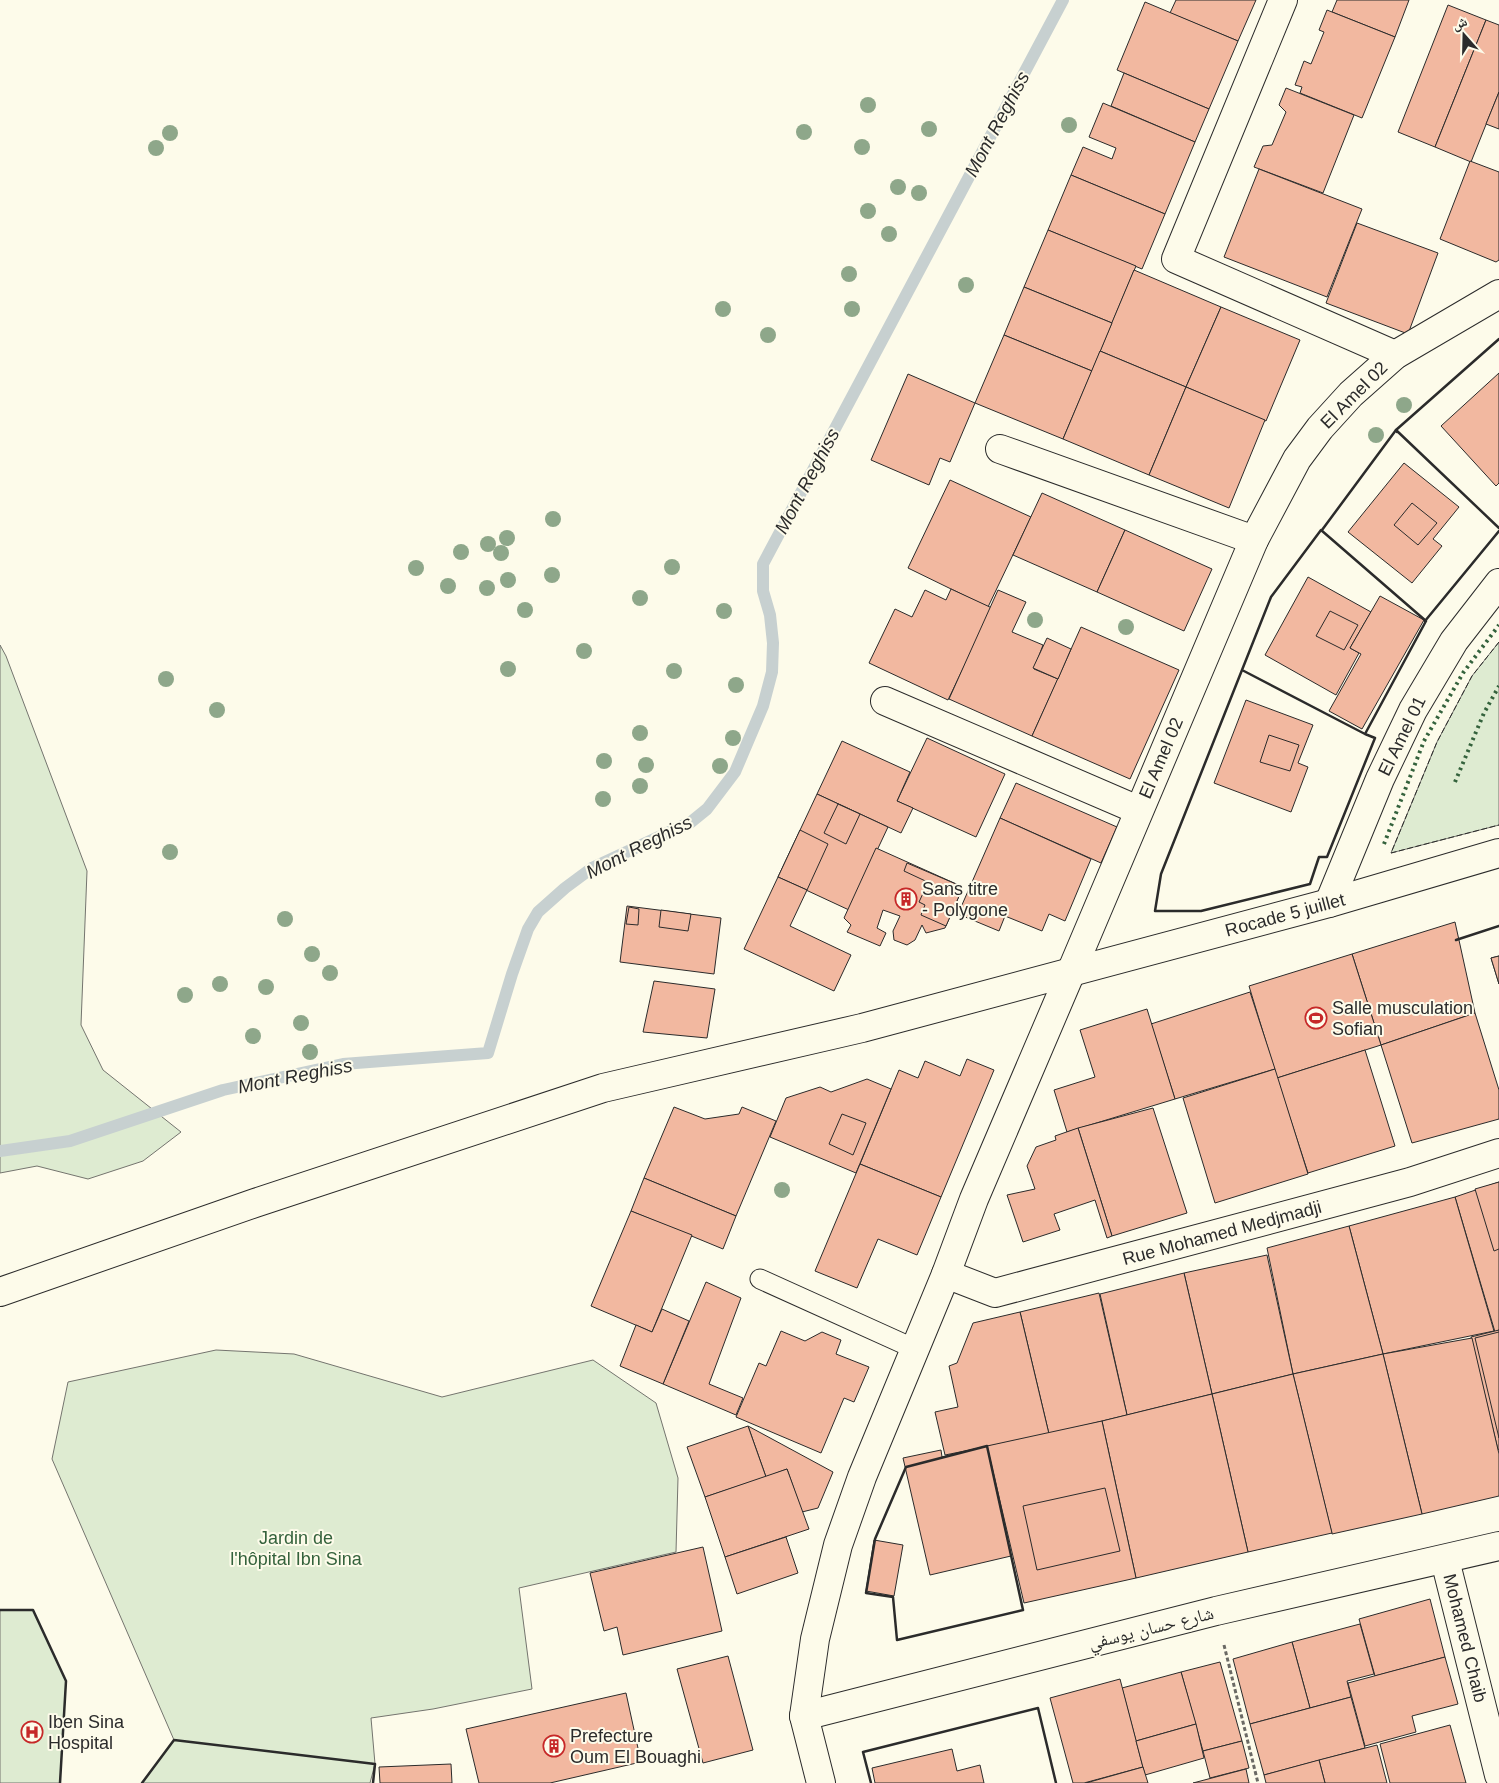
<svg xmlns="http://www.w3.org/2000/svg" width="1499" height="1783" font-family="Arial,'Noto Naskh Arabic',sans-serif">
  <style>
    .green { fill: #deebd1; stroke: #74746e }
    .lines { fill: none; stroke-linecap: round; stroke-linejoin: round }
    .stream { stroke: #c7d0d0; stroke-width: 12 }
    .building { fill: #f2b8a0; stroke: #2b2b2b }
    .service-casing { stroke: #2b2b2b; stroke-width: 21 }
    .minor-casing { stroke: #2b2b2b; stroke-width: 30 }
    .tertiary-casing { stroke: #2b2b2b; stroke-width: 30 }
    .secondary-casing { stroke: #2b2b2b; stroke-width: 30 }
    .path { stroke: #6a6964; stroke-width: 3; stroke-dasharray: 4 2.5; stroke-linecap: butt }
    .service { stroke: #fdfbea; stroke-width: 19 }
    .minor { stroke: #fdfbea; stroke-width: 28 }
    .tertiary { stroke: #fdfbea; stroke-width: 28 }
    .secondary { stroke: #fdfbea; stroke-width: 28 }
    .hedge { stroke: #34623c; stroke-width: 4; stroke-dasharray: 2.5 4; stroke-linecap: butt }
    .fence { stroke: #2b2b2b; stroke-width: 1; stroke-dasharray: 6 2.5; stroke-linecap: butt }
    .wall { stroke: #2b2b2b; stroke-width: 2.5 }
    .tree { fill: #8ea78a }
    .labels { text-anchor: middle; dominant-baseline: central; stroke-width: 4; stroke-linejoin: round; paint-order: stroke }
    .street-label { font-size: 18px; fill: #2b2b2b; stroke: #fdfbea }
    .poi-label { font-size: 18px; fill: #2b2b2b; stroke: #fdfbea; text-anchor: start }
    .park-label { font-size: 18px; fill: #34623c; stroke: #fdfbea }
    .water-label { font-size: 19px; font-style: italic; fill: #2b2b2b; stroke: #fdfbea }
  </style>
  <rect width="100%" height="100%" fill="#fdfbea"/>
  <g class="green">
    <polygon points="1499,642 1499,825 1391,853 1437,742 1472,676"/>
    <polygon points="0,645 6,656 87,871 81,1025 103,1070 181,1132 143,1161 88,1179 37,1166 0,1173"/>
    <polygon points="216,1350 294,1354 442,1397 593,1360 656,1403 678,1478 676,1552 519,1588 532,1689 433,1709 371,1718 375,1764 370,1783 142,1783 174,1740 52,1459 68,1382"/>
    <polygon points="0,1610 33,1610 66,1681 60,1783 0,1783"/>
  </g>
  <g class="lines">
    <polyline class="stream" points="0,1151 70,1141 223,1090 343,1064 488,1053 512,974 528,929 538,912 565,888 592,868 691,822 707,809 735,772 763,706 772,672 773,643 770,615 763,591 763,564 1063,0"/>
  </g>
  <g class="building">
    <polygon points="1176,0 1256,0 1238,41 1170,13"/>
    <polygon points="1337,0 1409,0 1395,37 1332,12"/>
    <polygon points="1145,2 1238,41 1209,109 1117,70"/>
    <polygon points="1448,5 1486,20 1435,147 1398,132"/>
    <polygon points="1327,10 1395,37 1362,118 1300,93 1302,87 1295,85 1304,61 1311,64 1324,32 1319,30"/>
    <polygon points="1486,20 1499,25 1499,92 1471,162 1435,147"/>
    <polygon points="1124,73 1209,109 1195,142 1111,106"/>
    <polygon points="1286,88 1354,115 1323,193 1254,167 1263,146 1272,145 1286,112 1279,105"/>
    <polygon points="1499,92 1499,129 1486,124"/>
    <polygon points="1103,103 1195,142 1165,214 1071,175 1083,147 1112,159 1116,148 1089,137"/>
    <polygon points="1470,161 1499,172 1499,260 1496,262 1440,239"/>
    <polygon points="1259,169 1362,209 1327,297 1224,257"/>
    <polygon points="1071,175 1165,214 1142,269 1048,230"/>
    <polygon points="1357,223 1438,253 1408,334 1326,303"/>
    <polygon points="1048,230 1136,266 1112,323 1024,287"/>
    <polygon points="1134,270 1221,307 1186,387 1100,351"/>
    <polygon points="1024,287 1112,323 1092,371 1004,335"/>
    <polygon points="1221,307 1300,340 1266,421 1186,387"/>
    <polygon points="1004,335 1092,371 1063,439 975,403"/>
    <polygon points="1100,351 1186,387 1149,475 1063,439"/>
    <polygon points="1499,373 1499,483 1496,486 1441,426"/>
    <polygon points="908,374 975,403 950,462 940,458 929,485 871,460"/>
    <polygon points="1186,387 1265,420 1229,508 1149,475"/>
    <polygon points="1404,463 1459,507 1433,539 1442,546 1412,583 1348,532"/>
    <polygon points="950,480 1031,517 988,607 908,568"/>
    <polygon points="1042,493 1125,530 1097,592 1013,555"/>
    <polygon points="1412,503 1437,523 1418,545 1394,525"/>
    <polygon points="1125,530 1212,569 1184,631 1097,592"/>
    <polygon points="1308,577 1371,612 1350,648 1359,653 1336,695 1265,655"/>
    <polygon points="951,589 992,608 948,700 869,663 895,609 912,617 925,590 946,600"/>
    <polygon points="998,590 1026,602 1012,632 1043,645 1034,669 1058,679 1032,736 949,699"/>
    <polygon points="1380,596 1424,620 1362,729 1329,711 1361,654 1350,648"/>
    <polygon points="1330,611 1358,625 1344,650 1316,636"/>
    <polygon points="1081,627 1179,670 1130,779 1032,736"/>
    <polygon points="1047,638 1071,649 1058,679 1033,668"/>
    <polygon points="1246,700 1313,725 1298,763 1308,767 1291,812 1214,783"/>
    <polygon points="1269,735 1299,745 1290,771 1260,762"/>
    <polygon points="927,738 1005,774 976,837 897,801"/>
    <polygon points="842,741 910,772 897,801 913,808 901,833 817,794"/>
    <polygon points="1016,783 1117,827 1101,863 1000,818"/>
    <polygon points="817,794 888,827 849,910 778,877"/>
    <polygon points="838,804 860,814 846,844 824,833"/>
    <polygon points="1000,818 1091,859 1065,921 1049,914 1042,931 1005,916 999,931 958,914"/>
    <polygon points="800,830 828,844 807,890 778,877"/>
    <polygon points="876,848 963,887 945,928 926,933 922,925 915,940 907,945 894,940 893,931 900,916 883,910 877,928 886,933 880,946 847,932 851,925 844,918"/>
    <polygon points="907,863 963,887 946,926 921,915 925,905 919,902 926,887 932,890 934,885 904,871"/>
    <polygon points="778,877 807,890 790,926 851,955 834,991 744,949"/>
    <polygon points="627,906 721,918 714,974 620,962"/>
    <polygon points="629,907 639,909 638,925 626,924"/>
    <polygon points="661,910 691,914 688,931 659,927"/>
    <polygon points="1455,922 1475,1013 1381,1045 1352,954"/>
    <polygon points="1352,954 1381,1045 1277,1078 1249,986"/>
    <polygon points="1499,956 1499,984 1491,958"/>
    <polygon points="1499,956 1499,984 1491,958"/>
    <polygon points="654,981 715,989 707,1038 643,1032"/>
    <polygon points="1250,992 1275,1069 1175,1099 1151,1024"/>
    <polygon points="1147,1009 1175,1099 1067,1132 1054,1090 1095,1077 1080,1030"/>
    <polygon points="1475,1013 1499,1090 1499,1119 1412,1143 1381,1045"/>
    <polygon points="1365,1050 1395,1146 1308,1173 1277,1078"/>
    <polygon points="967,1059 994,1070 941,1197 860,1164 899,1070 918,1078 925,1061 960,1076"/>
    <polygon points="1275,1069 1308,1174 1215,1203 1183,1098"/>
    <polygon points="867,1079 891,1089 856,1173 770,1137 786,1098 820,1087 831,1092"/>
    <polygon points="674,1107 705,1119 739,1114 742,1107 776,1121 736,1216 644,1178"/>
    <polygon points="1153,1108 1187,1213 1112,1236 1078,1128"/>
    <polygon points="842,1114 866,1123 853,1155 829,1144"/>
    <polygon points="1078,1128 1112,1236 1107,1238 1095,1200 1054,1214 1060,1230 1023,1242 1007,1195 1035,1189 1027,1166 1036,1147 1056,1140 1055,1136"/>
    <polygon points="860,1164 941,1197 917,1255 878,1239 857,1288 815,1271"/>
    <polygon points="644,1178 736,1216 723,1249 631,1211"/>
    <polygon points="1499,1182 1499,1330 1495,1332 1455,1197"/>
    <polygon points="1499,1182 1499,1249 1494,1251 1475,1189"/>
    <polygon points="1455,1197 1494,1331 1383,1354 1349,1226"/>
    <polygon points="631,1211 692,1235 652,1332 591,1306"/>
    <polygon points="1349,1226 1383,1354 1293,1374 1267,1248"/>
    <polygon points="1267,1255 1293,1374 1212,1394 1184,1273"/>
    <polygon points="1184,1273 1212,1394 1127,1415 1100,1294"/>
    <polygon points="706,1282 741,1298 709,1384 743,1398 736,1415 663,1384"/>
    <polygon points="1099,1293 1127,1415 1049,1434 1020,1312"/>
    <polygon points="662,1309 689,1321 663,1384 620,1366 636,1325 652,1332"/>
    <polygon points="1020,1312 1049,1434 945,1455 935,1412 958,1407 949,1366 957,1363 973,1323"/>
    <polygon points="1499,1330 1499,1450 1498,1450 1471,1337"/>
    <polygon points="781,1331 805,1341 822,1332 841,1340 836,1354 869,1367 854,1402 844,1398 821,1453 736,1417 759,1363 766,1366"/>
    <polygon points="1499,1332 1499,1438 1475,1338"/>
    <polygon points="1472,1338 1499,1454 1499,1496 1422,1514 1383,1354"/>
    <polygon points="1383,1354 1422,1514 1332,1534 1293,1374"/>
    <polygon points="1293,1374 1332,1533 1248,1552 1212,1394"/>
    <polygon points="1212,1394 1248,1552 1136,1578 1102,1421"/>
    <polygon points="1102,1421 1136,1578 1024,1603 987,1446"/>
    <polygon points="748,1426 833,1472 818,1508 802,1512 787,1469 766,1477"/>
    <polygon points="748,1426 766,1477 705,1497 687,1447"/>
    <polygon points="987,1446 1011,1556 930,1575 903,1458 941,1450 942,1457"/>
    <polygon points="787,1469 809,1529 725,1557 705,1497"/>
    <polygon points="1105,1488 1120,1551 1037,1570 1023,1506"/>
    <polygon points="786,1537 798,1573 737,1594 725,1557"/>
    <polygon points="874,1540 903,1545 894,1596 866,1591"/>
    <polygon points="703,1547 722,1631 623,1655 617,1627 604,1631 590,1573"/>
    <polygon points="1430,1599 1445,1657 1375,1676 1359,1619"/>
    <polygon points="1360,1624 1374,1674 1347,1681 1351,1697 1310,1708 1292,1642"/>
    <polygon points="1292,1642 1310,1708 1250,1724 1233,1659"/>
    <polygon points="728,1656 753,1750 703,1763 677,1669"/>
    <polygon points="1445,1657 1458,1704 1412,1716 1416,1732 1365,1746 1348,1683"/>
    <polygon points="1220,1662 1242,1741 1203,1751 1181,1672"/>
    <polygon points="1181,1672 1196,1724 1136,1741 1122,1688"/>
    <polygon points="1120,1679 1143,1767 1084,1783 1073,1783 1050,1698"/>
    <polygon points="626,1693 641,1762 550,1783 479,1783 466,1729"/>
    <polygon points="1351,1697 1365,1748 1264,1775 1250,1724"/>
    <polygon points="1196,1724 1204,1758 1145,1775 1136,1741"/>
    <polygon points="1450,1725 1466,1783 1390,1783 1380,1744"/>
    <polygon points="1242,1741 1249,1768 1210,1778 1203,1751"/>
    <polygon points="1377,1745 1387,1783 1325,1783 1319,1760"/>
    <polygon points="952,1749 957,1771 980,1765 984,1783 875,1783 872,1768"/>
    <polygon points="1319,1760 1325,1783 1266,1783 1264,1775"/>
    <polygon points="451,1764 452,1783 380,1783 379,1767"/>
    <polygon points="1143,1767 1148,1783 1086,1783"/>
    <polygon points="1246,1769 1249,1783 1193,1783"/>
  </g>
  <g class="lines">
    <g class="service-casing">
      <polyline id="service" points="760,1279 915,1349"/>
    </g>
    <g class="minor-casing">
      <g id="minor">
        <polyline points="1283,0 1176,259 1395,355"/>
        <polyline points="1000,449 1254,540"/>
        <polyline points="885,701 1138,810"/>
        <polyline points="1329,903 1380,779 1413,710 1454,641 1499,583"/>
        <polyline points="1071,972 1254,540 1297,459 1320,428 1351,394 1395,355 1499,294"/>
        <polyline points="946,1274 995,1293 1410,1182 1499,1153"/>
        <polyline points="1445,1560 1499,1775"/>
        <polyline points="804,1716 1216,1611 1499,1546"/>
      </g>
    </g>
    <g class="tertiary-casing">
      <polyline id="tertiary" points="821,1783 804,1716 815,1639 838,1545 862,1477 946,1274 974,1199 1071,972"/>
    </g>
    <g class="secondary-casing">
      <polyline id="secondary" points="0,1292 255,1203 603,1088 862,1028 1329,903 1499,853"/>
    </g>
    <polyline class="path" points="1224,1645 1258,1783"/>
    <use href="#service" class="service"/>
    <use href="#minor" class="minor"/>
    <use href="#tertiary" class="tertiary"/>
    <use href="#secondary" class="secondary"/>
    <g class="hedge">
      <polyline points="1455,782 1484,713 1499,686"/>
      <polyline points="1384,844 1424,741 1463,673 1499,625"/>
    </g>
    <polyline class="fence" points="1499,642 1472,676 1437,742 1391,853 1499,825"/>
    <g class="wall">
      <polyline points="1397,432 1396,430 1499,339"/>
      <polyline points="1322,530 1396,430 1499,528"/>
      <polyline points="1425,621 1499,531"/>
      <polyline points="1365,734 1426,621 1321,530 1271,597 1242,670 1365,734 1375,738 1327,857 1319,857 1310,884 1201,911 1155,911 1161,874 1242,670 1365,734"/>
      <polyline points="1456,940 1499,926"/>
      <polygon points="987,1446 1023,1610 897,1640 893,1597 866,1593 875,1539 906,1467"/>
      <polyline points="0,1610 33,1610 66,1681 60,1783"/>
      <polyline points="142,1783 174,1740 375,1764 373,1783"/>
      <polyline points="871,1783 863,1752 1038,1708 1056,1783"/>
    </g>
  </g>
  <g class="tree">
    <circle cx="868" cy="105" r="8"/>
    <circle cx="1069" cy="125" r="8"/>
    <circle cx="929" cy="129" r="8"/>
    <circle cx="804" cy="132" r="8"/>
    <circle cx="170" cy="133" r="8"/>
    <circle cx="862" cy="147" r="8"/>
    <circle cx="156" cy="148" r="8"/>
    <circle cx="898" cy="187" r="8"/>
    <circle cx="919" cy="193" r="8"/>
    <circle cx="868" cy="211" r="8"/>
    <circle cx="889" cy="234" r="8"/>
    <circle cx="849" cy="274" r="8"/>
    <circle cx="966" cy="285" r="8"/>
    <circle cx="723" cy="309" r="8"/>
    <circle cx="852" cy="309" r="8"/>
    <circle cx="768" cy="335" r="8"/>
    <circle cx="1404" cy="405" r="8"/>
    <circle cx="1376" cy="435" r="8"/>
    <circle cx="553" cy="519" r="8"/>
    <circle cx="507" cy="538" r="8"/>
    <circle cx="488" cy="544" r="8"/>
    <circle cx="461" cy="552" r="8"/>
    <circle cx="501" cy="553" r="8"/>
    <circle cx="672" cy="567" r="8"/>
    <circle cx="416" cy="568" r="8"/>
    <circle cx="552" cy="575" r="8"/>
    <circle cx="508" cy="580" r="8"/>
    <circle cx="448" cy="586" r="8"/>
    <circle cx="487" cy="588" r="8"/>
    <circle cx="640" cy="598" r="8"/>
    <circle cx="525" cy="610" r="8"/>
    <circle cx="724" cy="611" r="8"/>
    <circle cx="1035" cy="620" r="8"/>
    <circle cx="1126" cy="627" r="8"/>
    <circle cx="584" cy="651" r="8"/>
    <circle cx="508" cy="669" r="8"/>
    <circle cx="674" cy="671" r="8"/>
    <circle cx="166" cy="679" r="8"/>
    <circle cx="736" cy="685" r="8"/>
    <circle cx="217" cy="710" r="8"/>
    <circle cx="640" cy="733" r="8"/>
    <circle cx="733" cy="738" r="8"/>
    <circle cx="604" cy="761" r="8"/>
    <circle cx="646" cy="765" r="8"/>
    <circle cx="720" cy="766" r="8"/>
    <circle cx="640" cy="786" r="8"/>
    <circle cx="603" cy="799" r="8"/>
    <circle cx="170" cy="852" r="8"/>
    <circle cx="285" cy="919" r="8"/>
    <circle cx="312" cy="954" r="8"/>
    <circle cx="330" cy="973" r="8"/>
    <circle cx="220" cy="984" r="8"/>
    <circle cx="266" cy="987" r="8"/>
    <circle cx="185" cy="995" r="8"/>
    <circle cx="301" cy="1023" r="8"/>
    <circle cx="253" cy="1036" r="8"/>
    <circle cx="310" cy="1052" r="8"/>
    <circle cx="782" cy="1190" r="8"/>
  </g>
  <defs>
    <g id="building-ring" transform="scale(1.125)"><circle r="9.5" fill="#fdfbea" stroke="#c62828" stroke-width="1.5"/><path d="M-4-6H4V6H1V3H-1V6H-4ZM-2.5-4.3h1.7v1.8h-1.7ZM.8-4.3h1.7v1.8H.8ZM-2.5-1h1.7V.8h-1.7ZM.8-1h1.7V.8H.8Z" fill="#c62828"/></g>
    <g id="stadium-ring" transform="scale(1.125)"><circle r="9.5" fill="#fdfbea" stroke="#c62828" stroke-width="1.5"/><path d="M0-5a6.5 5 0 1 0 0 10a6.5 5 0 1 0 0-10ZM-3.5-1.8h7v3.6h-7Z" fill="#c62828"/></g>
    <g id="hospital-ring" transform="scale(1.125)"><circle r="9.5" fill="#fdfbea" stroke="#c62828" stroke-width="1.5"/><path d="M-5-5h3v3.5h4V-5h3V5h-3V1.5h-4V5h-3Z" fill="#c62828"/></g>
  </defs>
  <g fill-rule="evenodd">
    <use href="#building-ring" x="906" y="899"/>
    <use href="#stadium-ring" x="1316" y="1018"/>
    <use href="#hospital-ring" x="32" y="1732"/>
    <use href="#building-ring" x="554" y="1746"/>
  </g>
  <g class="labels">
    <g class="street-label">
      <text transform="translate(1354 395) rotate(-45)">El Amel 02</text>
      <text transform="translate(1402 736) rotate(-64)">El Amel 01</text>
      <text transform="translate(1161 758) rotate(-67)">El Amel 02</text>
      <text transform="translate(1285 915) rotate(-15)">Rocade 5 juillet</text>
      <text transform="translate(1222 1233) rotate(-15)">Rue Mohamed Medjmadji</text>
      <text transform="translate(1151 1628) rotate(-14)">شارع حسان يوسفي</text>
      <text transform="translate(1465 1638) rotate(76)">Mohamed Chaib</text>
    </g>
    <g class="poi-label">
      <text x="922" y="889">Sans titre<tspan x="922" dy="21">- Polygone</tspan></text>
      <text x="1332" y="1008">Salle musculation<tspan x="1332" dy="21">Sofian</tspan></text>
      <text x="48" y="1722">Iben Sina<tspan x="48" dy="21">Hospital</tspan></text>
      <text x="570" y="1736">Prefecture<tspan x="570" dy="21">Oum El Bouaghi</tspan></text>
    </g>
    <g class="park-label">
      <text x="296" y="1538">Jardin de<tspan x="296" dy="21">l'hôpital Ibn Sina</tspan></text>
    </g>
    <g class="water-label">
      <text transform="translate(997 124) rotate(-62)">Mont Reghiss</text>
      <text transform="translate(807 481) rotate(-62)">Mont Reghiss</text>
      <text transform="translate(639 847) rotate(-27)">Mont Reghiss</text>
      <text transform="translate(295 1076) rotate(-11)">Mont Reghiss</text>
    </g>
  </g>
  <g transform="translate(1464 35) rotate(340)" stroke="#fdfbea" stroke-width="4" paint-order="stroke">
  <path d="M0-4L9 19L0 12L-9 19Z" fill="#2b2b2b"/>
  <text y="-8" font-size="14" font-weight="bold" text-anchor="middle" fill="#2b2b2b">ش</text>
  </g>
</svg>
